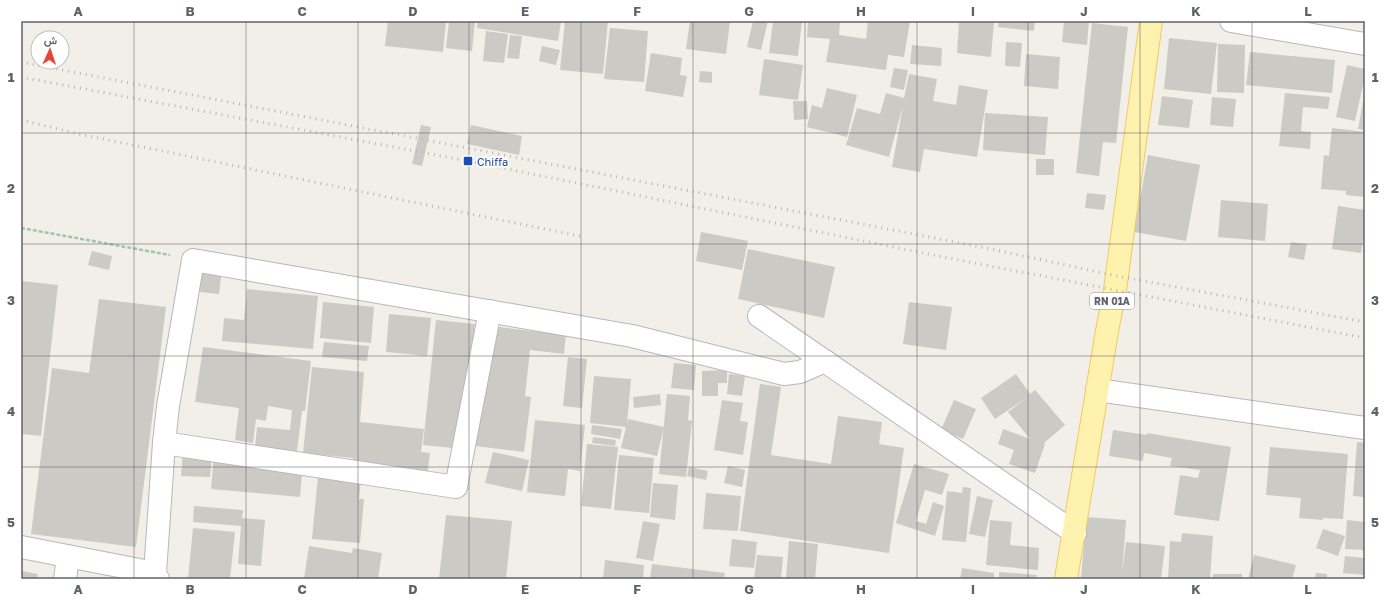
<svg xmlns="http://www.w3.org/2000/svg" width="1386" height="600" font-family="'Golos Text',Vazirmatn,sans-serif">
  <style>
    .building { fill: #cccac5 }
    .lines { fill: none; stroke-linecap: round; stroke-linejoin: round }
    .minor-casing { stroke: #b5b8bc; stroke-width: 24 }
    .primary-casing { stroke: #f2c960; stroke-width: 24 }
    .path { stroke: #9cc7a9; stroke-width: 2.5; stroke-dasharray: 4 2; stroke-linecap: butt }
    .minor { stroke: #fff; stroke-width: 22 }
    .primary { stroke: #fff2af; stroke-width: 22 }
    .rail { stroke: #b6b7b8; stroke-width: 3; stroke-dasharray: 1 5; stroke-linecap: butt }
    .grid { fill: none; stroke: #5f6368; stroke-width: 1; stroke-opacity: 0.55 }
    .transit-dot { fill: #1a4fb4; stroke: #fff; stroke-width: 1.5 }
    .labels { text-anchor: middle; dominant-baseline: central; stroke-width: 3.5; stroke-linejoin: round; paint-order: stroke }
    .shield { fill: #fff; stroke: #8f9295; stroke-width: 1 }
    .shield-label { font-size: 10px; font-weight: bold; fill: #5f6368 }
    .transit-label { font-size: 11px; fill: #164399; stroke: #fff; text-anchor: start }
    .neatline { fill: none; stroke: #5f6368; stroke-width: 1.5 }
    .grid-label { font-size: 13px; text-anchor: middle; font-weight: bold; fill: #5f6368 }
  </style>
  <rect width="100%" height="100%" fill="#f1efe8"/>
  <g class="building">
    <polygon points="388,21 446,21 443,52 385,46"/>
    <polygon points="449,21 475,21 472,51 446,48"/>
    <polygon points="478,21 561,21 558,41 477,28"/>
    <polygon points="565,21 608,21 603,74 560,70"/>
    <polygon points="690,21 730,21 726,54 686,49"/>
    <polygon points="753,21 768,21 761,50 747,47"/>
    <polygon points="773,21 802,21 798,56 769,53"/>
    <polygon points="808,21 840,21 839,35 866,39 868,21 910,21 904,57 888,55 886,70 826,62 830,39 807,37"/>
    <polygon points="959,21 994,21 991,57 957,53"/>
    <polygon points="999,21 1035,21 1034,31 998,27"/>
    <polygon points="1064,21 1089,21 1087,45 1062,42"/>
    <polygon points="1092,23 1128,27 1116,143 1103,142 1099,176 1076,173"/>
    <polygon points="610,28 648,31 644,82 604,79"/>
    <polygon points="486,31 508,34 504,63 483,61"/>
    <polygon points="510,35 522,36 519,59 507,58"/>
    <polygon points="1169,38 1217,43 1211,94 1164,89"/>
    <polygon points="1006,42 1022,43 1020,67 1005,66"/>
    <polygon points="1218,44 1245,45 1244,93 1217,92"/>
    <polygon points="912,45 942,48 941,66 910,64"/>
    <polygon points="542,46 560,50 556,65 539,61"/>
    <polygon points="1250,52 1335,60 1332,93 1246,85"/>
    <polygon points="651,53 682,58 680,75 687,76 683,97 645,91"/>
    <polygon points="1026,54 1060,57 1058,89 1024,86"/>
    <polygon points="764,59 803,65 798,100 759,95"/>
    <polygon points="1347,65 1365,69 1365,76 1355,121 1336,117"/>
    <polygon points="894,68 908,70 904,90 890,87"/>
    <polygon points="700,71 712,72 712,83 699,82"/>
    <polygon points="909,74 937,79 933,101 956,105 959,85 988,90 977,157 924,149 920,172 892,167 903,106 889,157 846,145 857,108 880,114 886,93 904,98"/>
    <polygon points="827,88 857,95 847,137 807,127 812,105 822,108"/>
    <polygon points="1285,93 1330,97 1328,109 1303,107 1301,131 1311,132 1310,149 1279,146"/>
    <polygon points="1162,96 1193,100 1189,128 1158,125"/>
    <polygon points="1364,96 1365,96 1365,130 1358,129"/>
    <polygon points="1212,97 1236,99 1233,127 1210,125"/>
    <polygon points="793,101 807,101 808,119 794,120"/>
    <polygon points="985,113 1048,117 1045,155 983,150"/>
    <polygon points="421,125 431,127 422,166 412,164"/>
    <polygon points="471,125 522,136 519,155 467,144"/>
    <polygon points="1332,128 1365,132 1365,197 1346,195 1346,191 1321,189 1324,155 1329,156"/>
    <polygon points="1148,155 1200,165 1186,241 1134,232"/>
    <rect x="1036" y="159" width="18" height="16"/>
    <polygon points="1087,193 1106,195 1104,210 1085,208"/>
    <polygon points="1221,200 1268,204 1265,241 1218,237"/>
    <polygon points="1338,206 1365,210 1365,228 1361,253 1332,249"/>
    <polygon points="701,232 748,241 742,270 696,261"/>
    <polygon points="1291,242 1307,244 1304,260 1288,257"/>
    <polygon points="748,249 835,267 824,318 738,299"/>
    <polygon points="92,251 112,256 109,270 88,265"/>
    <polygon points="202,267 222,269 219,294 200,292"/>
    <polygon points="21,281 58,285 41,436 21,434"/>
    <polygon points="247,289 318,296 313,349 222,341 224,318 244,320"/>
    <polygon points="99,299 166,307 136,547 31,534 52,368 89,373"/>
    <polygon points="323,302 374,307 371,343 320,338"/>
    <polygon points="909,302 952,307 946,350 903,344"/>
    <polygon points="389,314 431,318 427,356 386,352"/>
    <polygon points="436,320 475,324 462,449 423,445"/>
    <polygon points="490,326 566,335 564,354 530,350 525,396 531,397 524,452 475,446"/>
    <polygon points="324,342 369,346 367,361 322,357"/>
    <polygon points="203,347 311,361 305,411 302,411 297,451 255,447 257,427 290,430 292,410 268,406 266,421 256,419 253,443 235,440 239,408 195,402"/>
    <polygon points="568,357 587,359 582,408 563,406"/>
    <polygon points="674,363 696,365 694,390 671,388"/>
    <polygon points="312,367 364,372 360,422 424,429 421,452 430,453 427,477 352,470 353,458 303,453"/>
    <polygon points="727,370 727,383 718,383 718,396 702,396 702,371"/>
    <polygon points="729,374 745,376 742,396 727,394"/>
    <polygon points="1016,374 1030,394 1035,390 1065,425 1044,443 1045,444 1035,473 1009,464 1014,450 998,444 1003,429 1030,439 1008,412 1026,398 995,419 981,398"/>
    <polygon points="594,376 631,379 627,424 628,419 664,427 657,456 621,448 626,427 590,423"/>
    <polygon points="760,384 781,387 771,455 831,464 838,416 882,422 879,444 904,448 889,553 740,531"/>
    <polygon points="660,394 661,405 634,408 633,397"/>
    <polygon points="667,394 690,396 688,420 692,421 686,477 659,474"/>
    <polygon points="722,400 743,403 740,421 748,422 743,455 714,450"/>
    <polygon points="954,400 976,409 963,439 941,430"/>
    <polygon points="535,420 585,425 580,471 568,469 565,496 527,492"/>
    <polygon points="592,425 622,429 620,439 591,434"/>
    <polygon points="1113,430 1147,435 1147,433 1231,447 1219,521 1174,515 1180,475 1198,478 1200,470 1170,466 1172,458 1144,453 1143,461 1109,456"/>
    <polygon points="593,437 616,440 615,446 592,443"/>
    <polygon points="1357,442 1365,443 1365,497 1353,496"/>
    <polygon points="587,444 618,447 611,509 581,506"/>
    <polygon points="1270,447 1348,454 1343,519 1323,518 1323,520 1299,518 1301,498 1266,495"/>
    <polygon points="183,452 212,454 210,477 181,476"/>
    <polygon points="493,452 529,460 522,491 485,483"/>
    <polygon points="619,455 654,458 649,513 614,510"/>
    <polygon points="214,456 303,464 300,497 211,489"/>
    <polygon points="914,464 949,474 942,495 925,490 916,521 926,524 933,502 944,506 935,536 896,523"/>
    <polygon points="728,466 745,470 742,487 724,483"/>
    <polygon points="689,467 708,471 706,480 687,476"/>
    <polygon points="318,476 361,480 359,499 364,499 360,543 312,539"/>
    <polygon points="653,483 678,485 675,520 650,517"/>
    <polygon points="963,487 971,488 966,542 942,540 947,491 962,493"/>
    <polygon points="706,493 741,496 738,531 703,529"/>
    <polygon points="977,496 993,500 985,537 969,534"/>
    <polygon points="194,506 243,510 242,518 265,520 261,566 238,564 241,526 193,522"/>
    <polygon points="446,515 512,521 506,579 439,579"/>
    <polygon points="1086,517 1126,520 1122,574 1126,542 1165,546 1161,579 1081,579"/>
    <polygon points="990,520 1012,522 1010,545 1039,548 1038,570 986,565"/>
    <polygon points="1347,520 1365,522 1365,550 1345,549"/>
    <polygon points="643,521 660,524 653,561 636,558"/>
    <polygon points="193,528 235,532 230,579 188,579"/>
    <polygon points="1323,529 1345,536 1338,556 1316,548"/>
    <polygon points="1182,533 1213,536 1210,579 1168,579 1170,541 1181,542"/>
    <polygon points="732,539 757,542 754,568 729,566"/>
    <polygon points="789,541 818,544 815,579 786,578"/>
    <polygon points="309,546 352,553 353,548 382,553 378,579 304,579"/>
    <polygon points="757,555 783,557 781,579 754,579"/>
    <polygon points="1254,555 1296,565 1292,579 1248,579"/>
    <polygon points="1345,556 1365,558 1365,575 1343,573"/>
    <polygon points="605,560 644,565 643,579 603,579"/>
    <polygon points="652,564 725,573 724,579 650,579"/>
    <polygon points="962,568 994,573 994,579 960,579"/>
    <polygon points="21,571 38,574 37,579 21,579"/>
    <polygon points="999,572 1037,575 1036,579 999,579"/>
    <polygon points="1316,573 1327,574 1327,579 1315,579"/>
    <rect x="1213" y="574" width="29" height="5"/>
  </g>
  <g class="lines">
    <g class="minor-casing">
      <g id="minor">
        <polyline points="1231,21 1365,44"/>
        <polyline points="759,316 1075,533"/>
        <polyline points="1097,390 1365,428"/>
        <polyline points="164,443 456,487 490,311"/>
        <polyline points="21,547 155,573"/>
        <polyline points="65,579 68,557"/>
        <polyline points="158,579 155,573 164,443 168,406 193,260 632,336 784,374 800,372 825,361"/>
      </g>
    </g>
    <g class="primary-casing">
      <polyline id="primary" points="1066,579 1107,331 1115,290 1151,21"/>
    </g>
    <polyline class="path" points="21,228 170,255"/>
    <use href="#minor" class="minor"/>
    <use href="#primary" class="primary"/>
    <g class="rail">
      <polyline points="21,62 981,247 1117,276 1365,322"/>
      <polyline points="21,77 468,161 938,256 1365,338"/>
      <polyline points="21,120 79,134 584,237"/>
    </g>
  </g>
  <path class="grid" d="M134,21V579M246,21V579M358,21V579M469,21V579M581,21V579M693,21V579M805,21V579M917,21V579M1028,21V579M1140,21V579M1252,21V579M21,133H1365M21,244H1365M21,356H1365M21,467H1365"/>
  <rect class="transit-dot" x="463" y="156" width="10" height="10" rx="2"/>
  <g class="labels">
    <rect class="shield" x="1090" y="293" width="44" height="16" rx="3"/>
    <g class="shield-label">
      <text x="1112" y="301">RN 01A</text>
    </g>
    <g class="transit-label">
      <text x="477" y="161">Chiffa</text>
    </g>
  </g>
  <rect width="1386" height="600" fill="none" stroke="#ffffff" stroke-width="44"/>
  <g transform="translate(50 50) rotate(3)"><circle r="19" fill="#ffffff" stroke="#bfc1c3"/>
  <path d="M0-3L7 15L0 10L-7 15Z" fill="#ea4335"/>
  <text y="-6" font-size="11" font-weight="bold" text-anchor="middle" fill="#5f6368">ش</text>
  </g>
  <rect x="22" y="22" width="1342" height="556" class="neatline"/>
  <g class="grid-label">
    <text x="78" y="16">A</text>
    <text x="190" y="16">B</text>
    <text x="302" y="16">C</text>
    <text x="413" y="16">D</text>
    <text x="525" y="16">E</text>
    <text x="637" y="16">F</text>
    <text x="749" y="16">G</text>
    <text x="861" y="16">H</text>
    <text x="973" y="16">I</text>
    <text x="1084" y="16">J</text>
    <text x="1196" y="16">K</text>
    <text x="1308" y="16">L</text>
    <text x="11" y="82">1</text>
    <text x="1375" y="82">1</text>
    <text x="11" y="193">2</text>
    <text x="1375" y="193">2</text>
    <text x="11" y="305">3</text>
    <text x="1375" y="305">3</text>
    <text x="11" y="416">4</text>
    <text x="1375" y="416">4</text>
    <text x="11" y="527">5</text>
    <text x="1375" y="527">5</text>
    <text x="78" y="594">A</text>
    <text x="190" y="594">B</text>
    <text x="302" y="594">C</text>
    <text x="413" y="594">D</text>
    <text x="525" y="594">E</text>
    <text x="637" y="594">F</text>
    <text x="749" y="594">G</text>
    <text x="861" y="594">H</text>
    <text x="973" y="594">I</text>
    <text x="1084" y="594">J</text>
    <text x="1196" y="594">K</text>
    <text x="1308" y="594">L</text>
  </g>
</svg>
